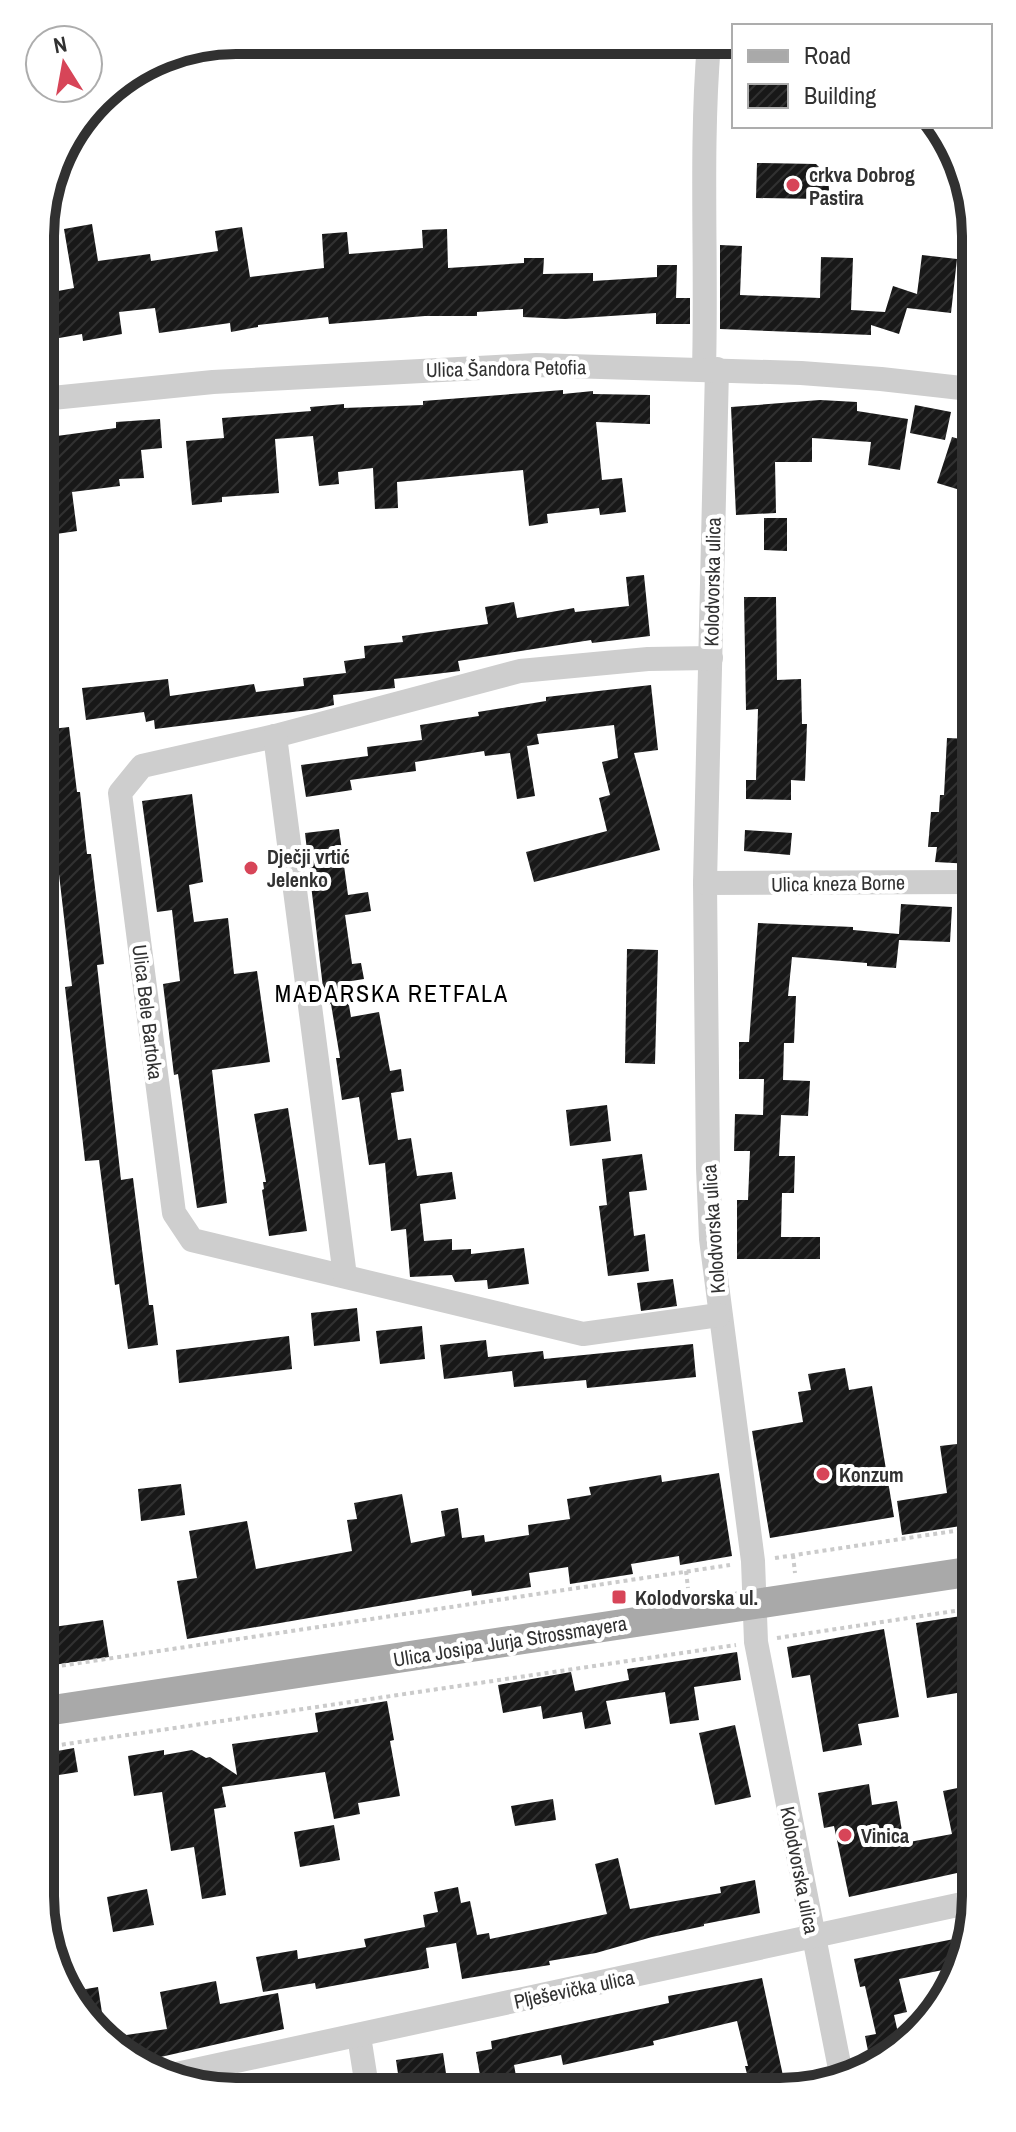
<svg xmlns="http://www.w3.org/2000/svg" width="1016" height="2132" font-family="'Archivo Narrow',sans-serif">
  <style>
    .building { fill: url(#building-hatch) }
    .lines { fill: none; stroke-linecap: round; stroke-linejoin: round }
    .path { stroke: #cbcbcb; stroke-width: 4; stroke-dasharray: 4 4; stroke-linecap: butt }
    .minor { stroke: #cecece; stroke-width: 24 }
    .major { stroke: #a9a9a9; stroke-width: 30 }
    .poi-dot { fill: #d74558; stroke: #fff; stroke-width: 3 }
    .labels { text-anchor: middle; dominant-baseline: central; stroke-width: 8; stroke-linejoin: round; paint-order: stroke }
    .poi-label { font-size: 20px; font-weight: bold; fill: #313131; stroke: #fff; text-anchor: start }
    .street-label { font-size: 20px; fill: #313131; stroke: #fff }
    .quarter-label { font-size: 24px; letter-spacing: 2px; fill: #000; stroke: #fff }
    .rim { fill: none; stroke: #313131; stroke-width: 10 }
  </style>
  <defs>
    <pattern id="building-hatch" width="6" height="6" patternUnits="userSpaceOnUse" patternTransform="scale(2)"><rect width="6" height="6" fill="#181818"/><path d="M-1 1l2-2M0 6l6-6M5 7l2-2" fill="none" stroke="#313131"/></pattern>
  </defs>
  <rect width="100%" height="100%" fill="#fff"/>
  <g class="building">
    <polygon points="757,163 816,164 828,176 829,190 820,199 756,198"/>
    <polygon points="92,224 98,261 150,254 151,261 218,251 215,231 242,227 250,277 324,268 322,234 347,232 349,254 423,248 422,230 447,229 448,268 524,263 524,258 544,258 543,274 593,273 593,281 657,277 657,265 677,265 676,298 690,298 690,324 656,324 656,313 565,319 523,317 523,309 477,312 477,316 425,316 329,324 328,317 258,325 258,327 231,332 230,323 159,333 155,308 119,312 122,334 83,341 82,334 42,341 42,294 74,288 64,229"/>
    <polygon points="720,245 742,246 740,295 820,298 821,257 853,258 851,310 885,312 893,286 917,294 922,255 957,259 951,313 907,308 899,334 871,325 871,335 720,329"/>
    <polygon points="563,390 563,394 593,391 593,394 650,395 650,424 596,422 602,480 622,478 626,512 600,515 599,508 547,514 548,523 529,526 523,470 397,482 398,508 375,509 373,468 338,472 339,484 319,486 313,436 275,439 279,493 222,497 222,502 192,505 186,441 224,438 222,418 311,411 310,407 344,404 344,408 423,405 423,401"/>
    <polygon points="820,400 857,402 857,411 908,419 900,470 868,465 871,442 812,438 812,462 775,462 776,513 736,515 731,407"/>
    <polygon points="915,405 951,412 945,440 910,433"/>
    <polygon points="160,419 162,448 141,450 144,478 119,479 120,486 72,492 77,531 56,534 47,468 42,469 42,438 116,428 116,422"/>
    <polygon points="952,437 970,442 970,493 937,483"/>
    <polygon points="764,518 787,518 787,551 764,550"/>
    <polygon points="644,575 650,636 592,643 591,640 458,661 460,671 394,679 395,688 333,695 334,705 317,709 155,729 154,720 146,722 144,712 86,720 82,688 168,679 170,696 254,684 256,692 304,686 303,678 346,673 344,661 365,658 364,646 403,642 402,636 488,624 485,607 514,602 517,618 574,608 575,612 629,606 626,577"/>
    <polygon points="744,597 776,597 777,680 801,679 802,724 807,724 805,781 791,780 791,800 746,799 746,780 756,780 758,709 746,710"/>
    <polygon points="651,685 658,750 634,753 660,850 534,882 526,852 607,831 599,798 610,795 602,762 618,758 614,725 537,734 539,744 527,746 535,796 517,799 510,753 485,756 484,751 415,762 416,771 350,780 352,790 306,797 301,765 368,756 367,747 422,740 420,725 479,716 478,712 546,701 546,697"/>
    <polygon points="69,727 77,792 80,792 87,854 91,854 104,964 97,965 121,1180 133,1178 149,1305 153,1305 158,1345 128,1349 119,1284 115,1285 99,1160 85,1161 65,987 72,986 55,840 52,840 43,770 43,730"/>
    <polygon points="947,738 971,739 972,864 935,862 937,847 928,847 931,812 939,812 940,795 944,795"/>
    <polygon points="192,794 203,882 189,885 194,922 228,918 234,974 257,971 270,1062 212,1070 227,1203 197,1208 178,1074 174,1075 163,984 180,981 172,910 157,912 142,801"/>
    <polygon points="339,829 348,895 368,892 371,911 345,915 352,964 361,963 364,979 345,982 351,1017 379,1012 390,1071 401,1069 404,1091 391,1093 398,1140 411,1138 417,1176 452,1172 456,1199 420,1204 424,1241 452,1239 452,1250 471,1249 471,1254 524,1248 529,1284 488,1289 487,1280 455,1282 452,1275 410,1277 406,1229 391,1231 385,1163 369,1165 359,1097 342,1100 336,1058 340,1058 331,1004 325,1005 305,833"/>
    <polygon points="745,830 792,833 790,855 744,851"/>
    <polygon points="901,904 952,907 950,942 899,940 896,968 867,966 867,963 792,957 788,996 796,996 794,1043 784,1043 783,1080 810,1081 808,1116 781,1115 779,1156 795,1156 794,1193 782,1193 781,1237 820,1237 820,1259 737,1259 737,1200 748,1200 750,1151 734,1151 735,1114 763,1115 764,1079 739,1079 739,1042 749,1042 758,923 853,927 853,930 899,934"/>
    <polygon points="627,949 658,950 655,1064 625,1063"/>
    <polygon points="607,1105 611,1141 570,1146 566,1110"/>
    <polygon points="288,1108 307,1231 269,1236 262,1190 264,1189 263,1182 266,1182 254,1114"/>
    <polygon points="642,1154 647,1190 629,1192 634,1236 645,1234 649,1271 608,1276 599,1206 607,1205 602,1159"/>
    <polygon points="673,1279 677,1306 641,1311 637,1283"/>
    <polygon points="357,1308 360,1341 314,1346 311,1313"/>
    <polygon points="422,1326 425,1359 380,1364 376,1331"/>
    <polygon points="289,1336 292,1369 179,1383 176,1350"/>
    <polygon points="486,1340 488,1357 543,1351 544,1359 693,1344 696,1377 587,1388 586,1380 514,1387 512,1371 444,1379 440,1345"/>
    <polygon points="845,1368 849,1390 872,1386 894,1517 770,1538 752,1431 803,1422 798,1392 811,1390 808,1374"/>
    <polygon points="974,1442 974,1524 902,1535 897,1501 947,1493 940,1446"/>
    <polygon points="719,1473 732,1556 680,1565 679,1556 631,1564 633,1574 570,1584 568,1567 529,1573 531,1587 472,1596 471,1590 187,1639 177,1581 197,1578 189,1531 247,1521 256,1569 352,1551 347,1520 357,1519 354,1503 402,1494 411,1543 445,1536 441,1511 458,1508 462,1538 484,1535 485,1542 529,1535 528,1525 570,1519 567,1499 591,1495 589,1487 661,1475 662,1482"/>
    <polygon points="181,1484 185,1515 141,1521 138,1489"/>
    <polygon points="974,1614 975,1690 927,1698 916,1623"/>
    <polygon points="103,1620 109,1657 46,1666 46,1628"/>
    <polygon points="884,1629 899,1717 858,1724 862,1745 823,1752 810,1675 792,1678 787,1647"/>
    <polygon points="737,1652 741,1680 694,1687 699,1720 670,1724 665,1692 606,1701 611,1724 585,1729 582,1712 543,1719 541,1706 503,1713 498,1685 571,1672 575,1691 629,1680 627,1669"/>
    <polygon points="387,1701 394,1740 390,1741 400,1796 358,1803 360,1814 334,1819 325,1772 222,1787 226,1807 214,1809 226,1895 202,1899 194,1847 171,1851 162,1792 134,1796 128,1756 164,1750 164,1755 192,1750 206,1758 210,1757 237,1775 232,1744 318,1732 315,1713"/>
    <polygon points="735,1725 751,1797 715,1805 699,1733"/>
    <polygon points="74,1748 78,1772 46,1777 46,1753"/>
    <polygon points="869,1784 872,1805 897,1801 904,1843 952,1834 943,1791 972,1785 975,1798 975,1869 849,1897 834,1826 824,1828 818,1793"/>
    <polygon points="553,1799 556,1820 515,1826 511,1806"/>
    <polygon points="334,1825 340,1860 300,1867 294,1832"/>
    <polygon points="618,1858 630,1909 721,1893 720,1887 755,1880 760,1913 704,1924 704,1926 652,1937 596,1953 549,1961 550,1965 462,1979 456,1943 426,1948 429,1968 316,1989 315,1983 263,1992 256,1957 297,1950 298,1959 366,1947 364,1939 425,1927 423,1915 438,1912 434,1892 458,1887 461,1903 470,1901 477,1935 489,1933 490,1939 607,1914 595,1864"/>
    <polygon points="147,1889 154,1925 113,1932 107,1897"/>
    <polygon points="969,1936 962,1966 899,1979 907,2012 894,2015 900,2042 870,2061 865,2036 876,2034 865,1986 860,1987 854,1959"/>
    <polygon points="762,1978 785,2085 750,2086 745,2066 748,2066 737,2021 653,2041 654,2045 563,2065 561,2055 514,2065 518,2087 482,2087 476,2052 492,2049 491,2041 669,2003 668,1996"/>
    <polygon points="216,1981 220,2004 278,1993 284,2029 143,2061 106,2043 74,1991 98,1987 106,2038 167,2029 160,1992"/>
    <polygon points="443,2053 448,2087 400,2087 396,2060"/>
  </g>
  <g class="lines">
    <g class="path">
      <polyline points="793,1555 795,1573"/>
      <polyline points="775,1558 974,1528"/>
      <polyline points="686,1571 688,1588"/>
      <polyline points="777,1638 974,1608"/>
      <polyline points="46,1668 730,1565"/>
      <polyline points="46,1747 736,1645"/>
    </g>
    <g class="minor">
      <path d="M704,369C707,260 700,151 709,43"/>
      <polyline points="717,369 705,883 708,1168 711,1239 753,1561 756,1642 842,2079"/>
      <polyline points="42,399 213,382 536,365 801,373 881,379 970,389"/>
      <polyline points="711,658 648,659 520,671 275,736 142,766 120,793 174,1213 192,1240 583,1334 719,1315"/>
      <polyline points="275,736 345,1276"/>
      <polyline points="705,883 972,882"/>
      <polyline points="359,2036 367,2087"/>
      <polyline points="172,2075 976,1901"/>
    </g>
    <polyline class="major" points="46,1711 974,1571"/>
  </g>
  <g class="poi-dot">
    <circle cx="793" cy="185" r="8"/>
    <circle cx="251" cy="868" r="8"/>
    <circle cx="823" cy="1474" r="8"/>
    <rect x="611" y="1589" width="16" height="16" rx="4"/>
    <circle cx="845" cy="1835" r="8"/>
  </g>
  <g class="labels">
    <g class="poi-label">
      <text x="809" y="174">crkva Dobrog<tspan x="809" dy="23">Pastira</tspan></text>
      <text x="267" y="856">Dječji vrtić<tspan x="267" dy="23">Jelenko</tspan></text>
      <text x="839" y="1474">Konzum</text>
      <text x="635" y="1597">Kolodvorska ul.</text>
      <text x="861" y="1835">Vinica</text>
    </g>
    <g class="street-label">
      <text transform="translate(506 368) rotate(-1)">Ulica Šandora Petofia</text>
      <text transform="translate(712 582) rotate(-89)">Kolodvorska ulica</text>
      <text transform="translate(838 883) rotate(-1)">Ulica kneza Borne</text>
      <text transform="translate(148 1012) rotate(83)">Ulica Bele Bartoka</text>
      <text transform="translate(713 1229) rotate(-94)">Kolodvorska ulica</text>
      <text transform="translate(510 1641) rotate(-9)">Ulica Josipa Jurja Strossmayera</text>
      <text transform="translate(800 1870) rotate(79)">Kolodvorska ulica</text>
      <text transform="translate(574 1989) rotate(-12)">Plješevička ulica</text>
    </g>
    <g class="quarter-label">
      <text x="392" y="993">MAĐARSKA RETFALA</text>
    </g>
  </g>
  <path d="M0 0H1016V2132H0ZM236 54H780A182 182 0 0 1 962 236V1896A182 182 0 0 1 780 2078H236A182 182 0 0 1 54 1896V236A182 182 0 0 1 236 54Z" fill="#fff" fill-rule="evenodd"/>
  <path class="rim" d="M236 54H780A182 182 0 0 1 962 236V1896A182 182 0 0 1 780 2078H236A182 182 0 0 1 54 1896V236A182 182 0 0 1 236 54Z"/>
  <rect x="732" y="24" width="260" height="104" fill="#ffffff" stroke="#adadad" stroke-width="2"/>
  <rect x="748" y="50" width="40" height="12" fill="#a9a9a9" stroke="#adadad" stroke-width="2"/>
  <text x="804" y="64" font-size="24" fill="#313131">Road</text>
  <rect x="748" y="84" width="40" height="24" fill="url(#building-hatch)" stroke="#adadad" stroke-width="2"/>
  <text x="804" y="104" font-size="24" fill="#313131">Building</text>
  <g transform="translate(64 64) rotate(349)"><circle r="38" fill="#ffffff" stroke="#adadad" stroke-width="2"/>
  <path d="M0-6L14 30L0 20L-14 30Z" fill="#d74558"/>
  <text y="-12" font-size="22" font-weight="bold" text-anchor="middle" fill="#313131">N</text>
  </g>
</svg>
